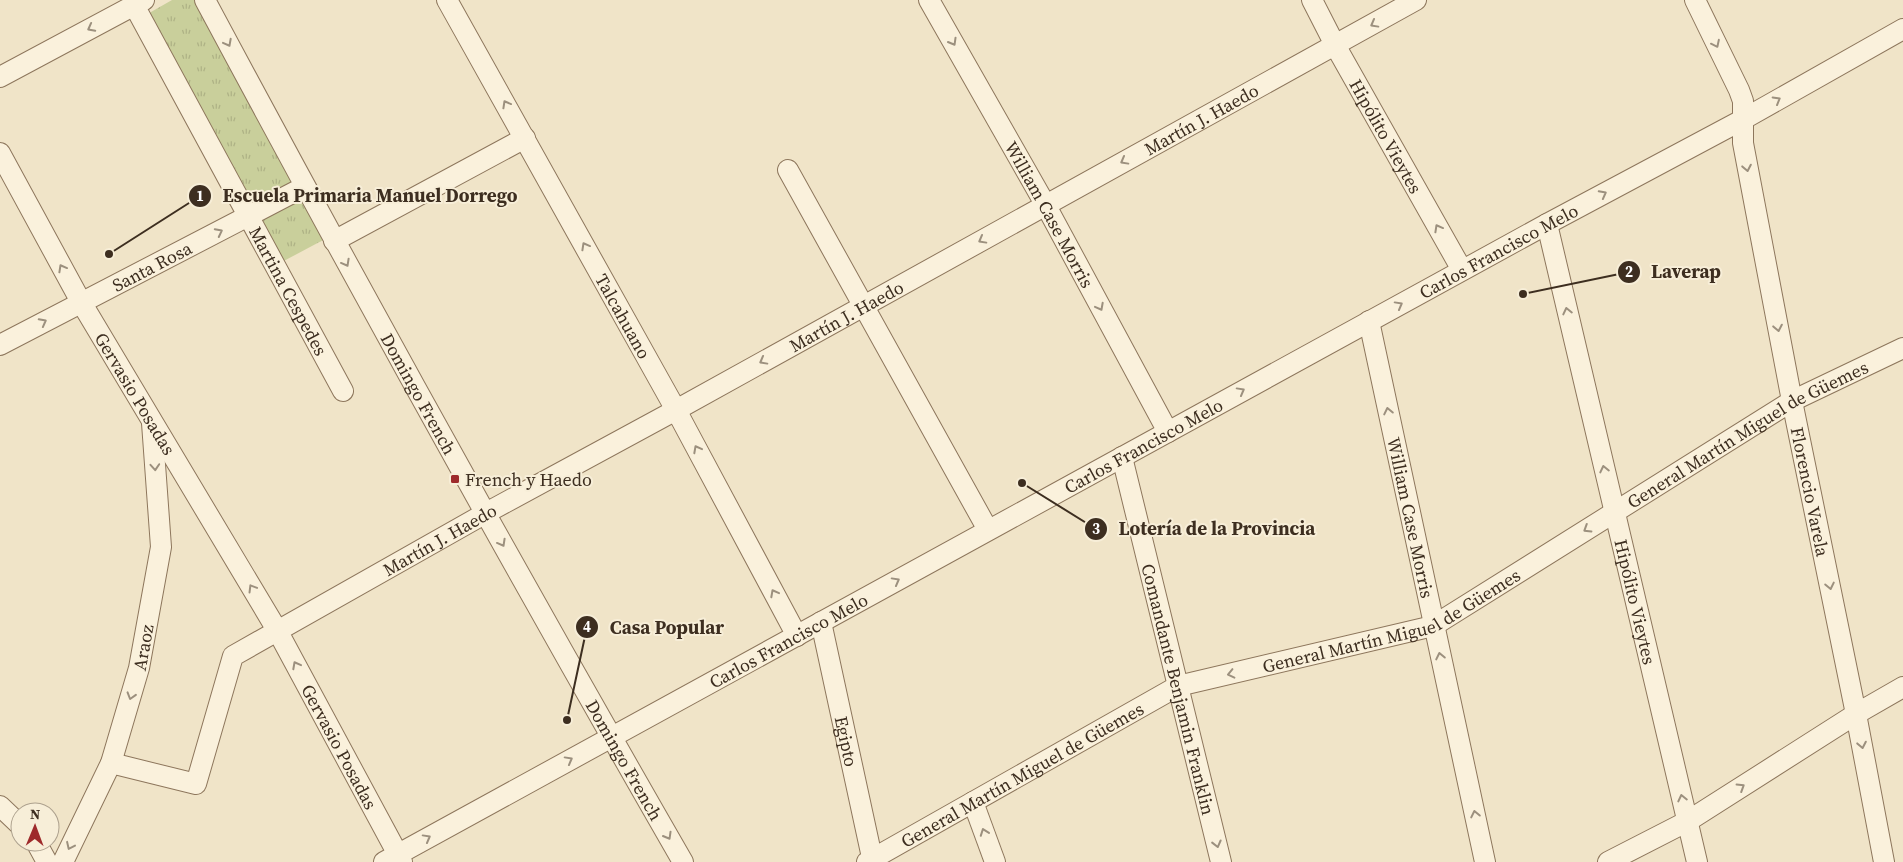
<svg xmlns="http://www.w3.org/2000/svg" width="1903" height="862" font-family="'Source Serif 4',serif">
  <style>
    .park { fill: url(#park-tufts) }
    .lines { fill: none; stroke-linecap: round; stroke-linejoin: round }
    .minor-casing { stroke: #8d765c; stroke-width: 22 }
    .minor { stroke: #faf1dc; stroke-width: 20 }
    .oneway { stroke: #9c907e }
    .poi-dot { fill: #9e2a2b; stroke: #f7eed8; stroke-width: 2 }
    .labels { text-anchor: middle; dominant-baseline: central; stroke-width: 4; stroke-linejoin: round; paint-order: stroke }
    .street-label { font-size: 18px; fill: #3d2e20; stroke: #f7eed8 }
    .poi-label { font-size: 18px; fill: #3d2e20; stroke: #f7eed8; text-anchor: start }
    .leader { fill: none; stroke: #3d2e20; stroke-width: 2 }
    .callout-dot { fill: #3d2e20; stroke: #f7eed8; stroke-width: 2 }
    .mark-label { font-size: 15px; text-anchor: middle; font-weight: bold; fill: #fff }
    .callout-label { font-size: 19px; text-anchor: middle; font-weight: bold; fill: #3d2e20; stroke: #f7eed8; stroke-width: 4; stroke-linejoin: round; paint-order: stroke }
  </style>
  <defs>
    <pattern id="park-tufts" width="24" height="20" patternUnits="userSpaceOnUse" patternTransform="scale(1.25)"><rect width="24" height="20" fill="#c9cf9b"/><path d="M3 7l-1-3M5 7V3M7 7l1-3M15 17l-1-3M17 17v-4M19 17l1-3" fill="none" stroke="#aeb285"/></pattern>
  </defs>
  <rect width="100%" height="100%" fill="#f0e4c8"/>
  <g class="park">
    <polygon points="172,0 195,0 294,181 255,207 146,18 151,12"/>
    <polygon points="304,198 327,238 280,263 259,217"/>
  </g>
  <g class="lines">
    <g class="minor-casing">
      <g id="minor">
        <path id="s1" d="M205,0C360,290 519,577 683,862"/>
        <path id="s2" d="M447,0L676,410L797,636"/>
        <path id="s3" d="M929,0L1045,204L1168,432"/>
        <path id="s4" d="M1312,0L1335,45L1462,270"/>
        <path id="s5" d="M1695,0L1739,90L1743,101V143L1792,401L1856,714L1884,862"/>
        <path id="s6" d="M134,5L343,391"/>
        <polyline points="0,77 144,0"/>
        <path id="s7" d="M0,153L81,302L277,630L402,862"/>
        <polyline points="788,170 988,530"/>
        <path id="s8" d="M1547,224L1697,862"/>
        <polyline points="334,241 525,138"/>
        <path id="s9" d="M1369,321L1485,862"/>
        <path id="s10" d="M0,345L304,187"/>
        <path id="s11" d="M1122,457L1221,862"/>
        <path id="s12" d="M821,622L873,862"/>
        <path id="s13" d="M111,763L196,784L233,656L486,513L676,410L1416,0"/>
        <polyline points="973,802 995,862"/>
        <polyline points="0,806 20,825"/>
        <polyline points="36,842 47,862"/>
        <path id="s14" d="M63,862L111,763L139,668L161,547L152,423"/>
        <path id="s15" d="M384,862L1547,224L1742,120L1903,29"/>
        <path id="s16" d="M867,862L1178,686L1433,626L1792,401L1903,348"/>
        <polyline points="1608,862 1688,821 1856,714 1903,687"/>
      </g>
    </g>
    <use href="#minor" class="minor"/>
  </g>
  <defs><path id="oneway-chevron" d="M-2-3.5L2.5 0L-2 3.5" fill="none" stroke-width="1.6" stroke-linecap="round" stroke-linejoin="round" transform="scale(1.25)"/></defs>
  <g class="oneway">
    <use href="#oneway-chevron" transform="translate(1374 24) rotate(151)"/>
    <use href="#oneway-chevron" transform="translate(91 28) rotate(152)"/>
    <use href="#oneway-chevron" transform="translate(953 42) rotate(60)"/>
    <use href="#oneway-chevron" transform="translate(228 43) rotate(62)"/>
    <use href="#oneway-chevron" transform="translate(1716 44) rotate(64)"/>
    <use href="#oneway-chevron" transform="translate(1777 100) rotate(-30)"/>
    <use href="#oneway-chevron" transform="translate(506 104) rotate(-119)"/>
    <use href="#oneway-chevron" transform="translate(1124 161) rotate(151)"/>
    <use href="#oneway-chevron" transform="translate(1747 168) rotate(79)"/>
    <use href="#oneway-chevron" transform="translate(1603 194) rotate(-28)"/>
    <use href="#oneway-chevron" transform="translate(1438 228) rotate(-119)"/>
    <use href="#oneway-chevron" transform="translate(219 232) rotate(-27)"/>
    <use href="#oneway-chevron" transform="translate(982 240) rotate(151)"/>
    <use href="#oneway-chevron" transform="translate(585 246) rotate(-119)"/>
    <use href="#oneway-chevron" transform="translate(346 263) rotate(61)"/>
    <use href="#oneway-chevron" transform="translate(62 268) rotate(-119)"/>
    <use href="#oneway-chevron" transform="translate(1399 305) rotate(-29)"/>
    <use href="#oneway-chevron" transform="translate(1100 307) rotate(62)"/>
    <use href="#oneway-chevron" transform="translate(1567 311) rotate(-103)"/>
    <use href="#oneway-chevron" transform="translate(43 322) rotate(-28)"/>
    <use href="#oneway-chevron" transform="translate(1778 328) rotate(79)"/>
    <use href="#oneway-chevron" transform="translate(763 361) rotate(151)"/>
    <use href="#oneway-chevron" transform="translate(1241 391) rotate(-29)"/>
    <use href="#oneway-chevron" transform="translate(1388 411) rotate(-102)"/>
    <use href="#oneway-chevron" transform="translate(697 449) rotate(-118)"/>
    <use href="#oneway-chevron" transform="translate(155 467) rotate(86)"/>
    <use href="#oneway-chevron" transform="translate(1604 469) rotate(-103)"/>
    <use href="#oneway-chevron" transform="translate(1587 529) rotate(148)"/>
    <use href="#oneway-chevron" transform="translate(502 543) rotate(61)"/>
    <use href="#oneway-chevron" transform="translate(896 581) rotate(-29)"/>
    <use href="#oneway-chevron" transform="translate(1830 586) rotate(78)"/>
    <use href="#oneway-chevron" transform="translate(252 588) rotate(-121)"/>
    <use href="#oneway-chevron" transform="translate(774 593) rotate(-118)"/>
    <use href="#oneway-chevron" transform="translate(1440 656) rotate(-102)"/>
    <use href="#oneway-chevron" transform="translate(296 665) rotate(-118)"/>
    <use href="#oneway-chevron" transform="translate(1231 674) rotate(167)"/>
    <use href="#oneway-chevron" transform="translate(131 696) rotate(107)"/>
    <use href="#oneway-chevron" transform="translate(1862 745) rotate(79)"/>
    <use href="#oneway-chevron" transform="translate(569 760) rotate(-29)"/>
    <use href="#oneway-chevron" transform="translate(1741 787) rotate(-32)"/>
    <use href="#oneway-chevron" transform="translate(1682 798) rotate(-103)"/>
    <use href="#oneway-chevron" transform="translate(1475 814) rotate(-102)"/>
    <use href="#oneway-chevron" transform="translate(984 832) rotate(-110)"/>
    <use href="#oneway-chevron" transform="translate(668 836) rotate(60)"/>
    <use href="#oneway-chevron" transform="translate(427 838) rotate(-29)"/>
    <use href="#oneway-chevron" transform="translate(1217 844) rotate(76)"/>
    <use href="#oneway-chevron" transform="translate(70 846) rotate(115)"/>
  </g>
  <rect class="poi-dot" x="450" y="474" width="10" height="10" rx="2.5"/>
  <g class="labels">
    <g class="street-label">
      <text stroke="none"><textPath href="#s13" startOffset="1328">Martín J. Haedo</textPath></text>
      <text stroke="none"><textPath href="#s4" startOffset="155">Hipólito Vieytes</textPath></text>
      <text stroke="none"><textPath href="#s3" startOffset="246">William Case Morris</textPath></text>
      <text stroke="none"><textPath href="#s15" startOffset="1271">Carlos Francisco Melo</textPath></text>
      <text stroke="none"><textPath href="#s10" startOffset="171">Santa Rosa</textPath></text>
      <text stroke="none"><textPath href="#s6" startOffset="325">Martina Cespedes</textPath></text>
      <text stroke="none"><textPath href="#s13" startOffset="922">Martín J. Haedo</textPath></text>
      <text stroke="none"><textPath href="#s2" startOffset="362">Talcahuano</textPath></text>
      <text stroke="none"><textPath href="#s7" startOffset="276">Gervasio Posadas</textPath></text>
      <text stroke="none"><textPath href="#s1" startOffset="448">Domingo French</textPath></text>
      <text stroke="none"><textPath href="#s16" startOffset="988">General Martín Miguel de Güemes</textPath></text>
      <text stroke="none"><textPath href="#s15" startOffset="866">Carlos Francisco Melo</textPath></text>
      <text stroke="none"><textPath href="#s5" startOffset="509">Florencio Varela</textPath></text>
      <text stroke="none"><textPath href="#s9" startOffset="201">William Case Morris</textPath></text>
      <text stroke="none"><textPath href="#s13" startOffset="458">Martín J. Haedo</textPath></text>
      <text stroke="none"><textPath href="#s8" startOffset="388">Hipólito Vieytes</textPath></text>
      <text stroke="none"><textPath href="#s16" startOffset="582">General Martín Miguel de Güemes</textPath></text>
      <text stroke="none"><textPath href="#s15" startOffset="461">Carlos Francisco Melo</textPath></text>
      <text stroke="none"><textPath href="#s14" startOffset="230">Araoz</textPath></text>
      <text stroke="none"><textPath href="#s11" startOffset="239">Comandante Benjamin Franklin</textPath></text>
      <text stroke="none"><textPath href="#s12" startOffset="122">Egipto</textPath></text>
      <text stroke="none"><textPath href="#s7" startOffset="684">Gervasio Posadas</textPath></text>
      <text stroke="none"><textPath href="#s1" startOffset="868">Domingo French</textPath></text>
      <text stroke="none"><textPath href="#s16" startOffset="178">General Martín Miguel de Güemes</textPath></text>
    </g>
    <g class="poi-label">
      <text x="465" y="479">French y Haedo</text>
    </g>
  </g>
  <path class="leader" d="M109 254L200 196M1523 294L1629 272M1022 483L1096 529M567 720L587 627"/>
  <g class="callout-dot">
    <circle cx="109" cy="254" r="5"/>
    <circle cx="1523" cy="294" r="5"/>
    <circle cx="1022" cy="483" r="5"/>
    <circle cx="567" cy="720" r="5"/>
    <circle cx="200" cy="196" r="12"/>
    <circle cx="1629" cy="272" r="12"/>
    <circle cx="1096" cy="529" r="12"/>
    <circle cx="587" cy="627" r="12"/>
  </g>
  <g class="mark-label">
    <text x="200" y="201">1</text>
    <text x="1629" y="277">2</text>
    <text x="1096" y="534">3</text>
    <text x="587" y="632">4</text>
  </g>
  <g class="callout-label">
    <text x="370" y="202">Escuela Primaria Manuel Dorrego</text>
    <text x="1686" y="278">Laverap</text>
    <text x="1217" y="535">Lotería de la Provincia</text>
    <text x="667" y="634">Casa Popular</text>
  </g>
  <g transform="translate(35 827) rotate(1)"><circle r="24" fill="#f7eed8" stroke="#ada18e"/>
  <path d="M0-4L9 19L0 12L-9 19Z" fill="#9e2a2b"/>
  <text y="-8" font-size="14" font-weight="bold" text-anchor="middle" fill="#3d2e20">N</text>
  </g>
</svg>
